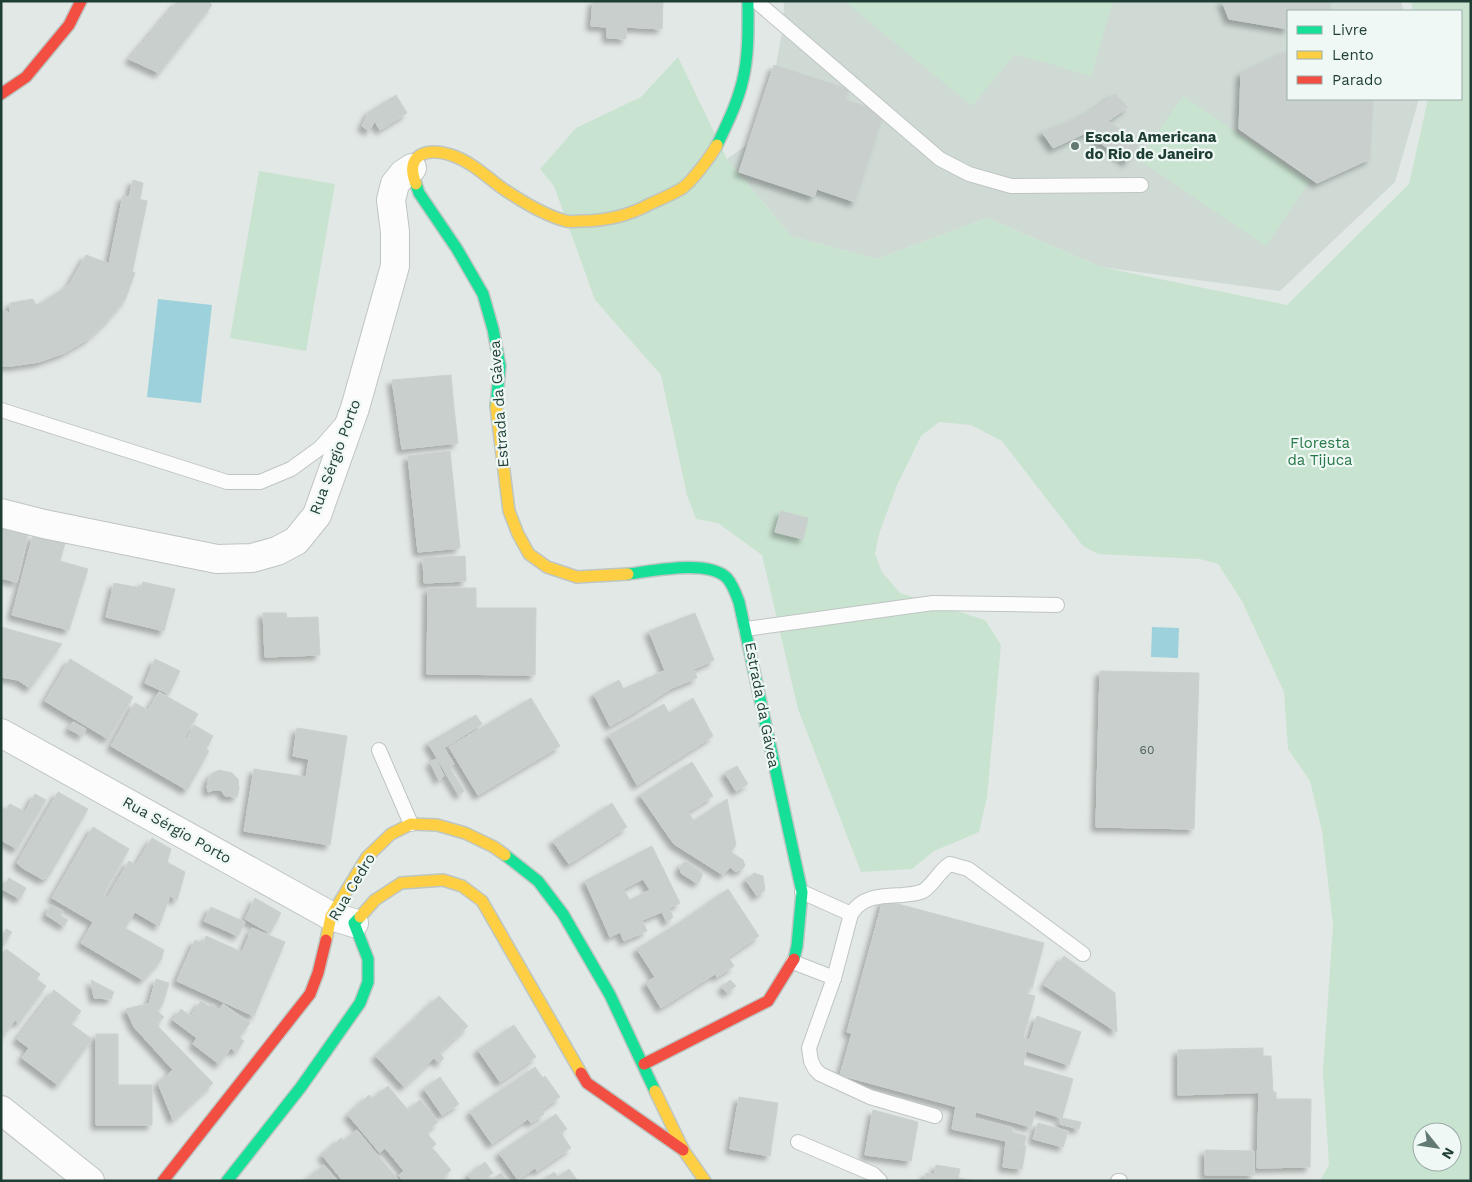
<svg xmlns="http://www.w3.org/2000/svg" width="1472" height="1182" font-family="'Work Sans',sans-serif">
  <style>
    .built { fill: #cfdad5 }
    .green { fill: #c9e3d1; fill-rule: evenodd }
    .water { fill: #9dd1db }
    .building { fill: #c9cfcd; stroke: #cad1ce; fill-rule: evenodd; filter: url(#shadow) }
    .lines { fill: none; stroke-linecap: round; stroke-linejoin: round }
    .lane-casing { stroke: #bfc5c2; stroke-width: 16 }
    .street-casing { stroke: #bfc5c2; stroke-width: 30 }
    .fast-casing { stroke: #bdc6c3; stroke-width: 14 }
    .slow-casing { stroke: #bdc6c3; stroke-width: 14 }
    .jam-casing { stroke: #bdc6c3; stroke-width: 14 }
    .lane { stroke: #fbfcfb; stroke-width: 14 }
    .street { stroke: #fbfcfb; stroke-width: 28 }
    .fast { stroke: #16e098; stroke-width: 11 }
    .slow { stroke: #ffcf43; stroke-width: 11 }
    .jam { stroke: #f24e42; stroke-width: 11 }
    .poi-dot { fill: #637973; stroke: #eff8f4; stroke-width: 2 }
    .labels { text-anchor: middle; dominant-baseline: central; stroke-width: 4.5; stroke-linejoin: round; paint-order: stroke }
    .number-label { font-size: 12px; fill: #4a625c }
    .poi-label { font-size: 15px; font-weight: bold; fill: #1e3d35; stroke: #eff8f4; text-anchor: start }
    .street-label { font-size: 15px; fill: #1e3d35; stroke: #eff8f4 }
    .park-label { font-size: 15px; fill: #257747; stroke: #eff8f4 }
  </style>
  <defs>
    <filter id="shadow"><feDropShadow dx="-4.5" dy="4.5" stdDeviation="2.5" flood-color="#0004"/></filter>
  </defs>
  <rect width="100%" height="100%" fill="#e2e8e5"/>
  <polygon class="built" points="784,1 1401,1 1404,11 1288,11 1288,99 1419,99 1395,182 1280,291 1101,267 987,218 877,259 791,236 727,159 764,133 783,26"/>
  <g class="green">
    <polygon points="844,1 1113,1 1091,76 1015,54 972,106"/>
    <path d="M1411,1H1471V1181H1320L1329,1165L1323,1072L1333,925L1322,831L1310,781L1288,749L1284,692L1242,601L1218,564L1200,559L1098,554L1083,546L1002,441L971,425L939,422L921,436L897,485L879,534L875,554L882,572L900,593L985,620L1001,645L987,797L979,832L934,851L912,869L861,872L798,709L762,555L718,523L696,519L687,495L661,375L595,300L554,186L540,169L576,128L641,97L678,57L727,159L791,236L877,259L987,218L1101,267L1287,305L1409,184L1428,99H1461V11H1413ZM1422,1132H1452V1162H1422Z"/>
    <polygon points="1183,96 1309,182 1266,246 1139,160"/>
    <polygon points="259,171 335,184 306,351 230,338"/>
  </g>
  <g class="water">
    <polygon points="158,299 212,305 201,403 147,397"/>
    <polygon points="1152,627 1179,628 1178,658 1151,657"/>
  </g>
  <g class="building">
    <polygon points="178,1 208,1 212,5 159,73 129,59"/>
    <polygon points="593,1 663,1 662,29 626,27 626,39 607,38 607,27 591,26"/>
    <polygon points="1222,1 1333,1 1324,11 1288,11 1288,29 1229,19"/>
    <polygon points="1288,51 1288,99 1373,99 1370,159 1317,183 1239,129 1241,73"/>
    <polygon points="774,65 849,89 846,100 884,112 855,202 817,189 814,197 739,172"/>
    <polygon points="1115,94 1128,107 1101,126 1053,148 1042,132 1079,118 1096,108"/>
    <polygon points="396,95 407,113 380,130 369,112"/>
    <polygon points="369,112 375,121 369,131 362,126"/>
    <polygon points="1109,122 1140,143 1127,162 1088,134"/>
    <polygon points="133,180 143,183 140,200 147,201 132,272 109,264 123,196 129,197"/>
    <polygon points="123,196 147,201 132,272 109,264"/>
    <polygon points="86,255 135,273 125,300 108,320 69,285"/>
    <polygon points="69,285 108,320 88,339 64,353 41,303"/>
    <polygon points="33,299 36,305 41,303 64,353 39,362 12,366 10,303"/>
    <polygon points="1,310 10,313 12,366 1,366"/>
    <polygon points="451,375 454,408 397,413 392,380"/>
    <polygon points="454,408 458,443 402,449 397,413"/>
    <polygon points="450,451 460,548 418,552 408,456"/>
    <polygon points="781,511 808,518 803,539 775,532"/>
    <polygon points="1,527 28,534 17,582 1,578"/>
    <polygon points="33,535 65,543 60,561 88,569 69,630 12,615"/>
    <polygon points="465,556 466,581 424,583 423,558"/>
    <polygon points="143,582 175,589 164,631 106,617 114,583 141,588"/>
    <polygon points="428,588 476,588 476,608 536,608 535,675 427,674"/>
    <polygon points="263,613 286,613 287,618 318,617 320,655 265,657"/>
    <polygon points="695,613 714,660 694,669 697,678 672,688 649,631"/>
    <polygon points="1,627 62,644 30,688 18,680 1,677"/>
    <polygon points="70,659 133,697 108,739 45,701"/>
    <polygon points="155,659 180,671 169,694 145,683"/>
    <polygon points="666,670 672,688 635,712 623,689"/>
    <polygon points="1100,671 1199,673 1194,829 1096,827"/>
    <polygon points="619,680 635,712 610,726 594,694"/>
    <polygon points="159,692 198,714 185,737 209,751 187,790 111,746 135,703 148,710"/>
    <polygon points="531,698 560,746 478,795 449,747"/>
    <polygon points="693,698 713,736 637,785 609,735 664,704 669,713"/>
    <polygon points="476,715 482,724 444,748 454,764 450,768 464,791 459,795 428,743"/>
    <polygon points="73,722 86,729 82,736 69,729"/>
    <polygon points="194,725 213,736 206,749 187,738"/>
    <polygon points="297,728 347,736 330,845 244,831 254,769 306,777 309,759 293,756"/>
    <polygon points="436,759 444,776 439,780 430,762"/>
    <polygon points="692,762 713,796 688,812 694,821 669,837 640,795"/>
    <polygon points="737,766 748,784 736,791 725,773"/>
    <polygon points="219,770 232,773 238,779 239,789 237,797 225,796 221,790 214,790 208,792 207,787 209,778 212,774"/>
    <polygon points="58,792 88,809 50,874 47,878 42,879 21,867 17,863"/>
    <polygon points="35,794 46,800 17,849 1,840 1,807 6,810 10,804 25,812"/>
    <polygon points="727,799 736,845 731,852 743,860 745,866 741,870 735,871 730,867 723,875 674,844 669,837"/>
    <polygon points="612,803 627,827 569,864 553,841"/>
    <polygon points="93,827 129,849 103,895 107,898 93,922 52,898"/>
    <polygon points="152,838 171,849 167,862 185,872 177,900 170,896 159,926 135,912 125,928 164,950 161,960 143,980 81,943 129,861 136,865"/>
    <path d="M652,846L680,903L669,908L673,917L667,922L662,912L642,920L647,931L624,941L620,932L610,937L585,881ZM643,879L650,890L630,900L623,889Z"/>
    <polygon points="684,862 687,862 702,873 702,876 699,882 695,882 681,873 680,867"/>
    <polygon points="754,873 763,876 765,890 757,896 746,880"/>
    <polygon points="9,878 26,888 20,899 2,889"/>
    <polygon points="728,889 759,936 728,957 734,966 717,977 682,921"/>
    <polygon points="255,898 281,913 270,933 245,919"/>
    <polygon points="883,900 1044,943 1032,988 991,977 990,981 918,961 899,1032 896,1031 893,1044 847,1032"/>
    <polygon points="51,905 63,911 61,916 68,920 64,926 46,915"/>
    <polygon points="211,907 245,922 238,936 204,921"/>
    <polygon points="682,921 715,974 661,1008 646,983 655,977 637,949"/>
    <polygon points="252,928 285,942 258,1006 181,971 195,940 239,960"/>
    <polygon points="6,929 12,932 1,948 1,937"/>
    <polygon points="206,936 242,952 239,960 203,944"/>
    <polygon points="6,949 40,974 37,979 46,986 19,1023 15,1020 3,1036 1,1035 1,955"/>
    <polygon points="1064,956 1115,993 1117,1032 1044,985"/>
    <polygon points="918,961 990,981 970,1051 899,1032"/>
    <polygon points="181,971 258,1006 254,1016 177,981"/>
    <polygon points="991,977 1028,987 1027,994 1035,996 1023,1038 1029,1040 1023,1065 1046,1071 1031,1127 840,1075 852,1033 893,1044 896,1031 970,1051"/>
    <polygon points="156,979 169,983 163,1003 158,1011 149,1004"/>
    <polygon points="91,980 114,992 111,999 94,998"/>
    <polygon points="730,980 736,986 727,993 722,987"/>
    <polygon points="54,990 81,1011 71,1024 92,1039 58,1085 22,1058 29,1048 17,1039"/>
    <polygon points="439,996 468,1026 439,1053 444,1058 439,1063 434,1058 404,1087 376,1056"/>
    <polygon points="201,1001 210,1007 207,1010 204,1009 193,1024 220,1042 228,1030 244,1041 236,1052 231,1048 219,1064 193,1044 197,1038 173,1020 181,1009 191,1016"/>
    <polygon points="149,1004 164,1017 157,1024 138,1006"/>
    <polygon points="212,1004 219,1010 223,1004 250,1023 239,1038 228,1030 220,1042 193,1024 204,1009 207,1010"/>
    <polygon points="138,1006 146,1014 134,1027 126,1009"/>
    <polygon points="146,1014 213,1083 173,1120 158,1083 173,1070 134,1027"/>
    <polygon points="1037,1016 1081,1032 1069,1065 1026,1051"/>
    <polygon points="514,1025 536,1057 500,1082 478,1050"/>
    <polygon points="96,1034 118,1034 118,1085 152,1085 152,1125 96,1125"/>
    <polygon points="1263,1048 1263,1056 1271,1056 1273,1092 1178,1095 1178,1050"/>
    <polygon points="535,1067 543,1078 545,1076 560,1097 500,1138 478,1106"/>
    <polygon points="1046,1071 1073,1079 1062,1118 1036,1110"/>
    <polygon points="440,1077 459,1104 442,1115 424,1089"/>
    <polygon points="388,1086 436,1144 404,1171 385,1148 380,1153 348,1115 369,1095 372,1099"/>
    <polygon points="1259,1092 1276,1092 1276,1099 1311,1099 1310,1167 1257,1168"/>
    <polygon points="739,1097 778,1103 770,1156 730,1149"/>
    <polygon points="420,1100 438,1122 426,1132 408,1110"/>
    <polygon points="478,1106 500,1138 492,1144 470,1112"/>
    <polygon points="956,1106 976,1112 974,1118 1013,1128 1012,1132 1026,1136 1024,1145 952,1129"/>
    <polygon points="542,1110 544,1114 531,1123 528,1119"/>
    <polygon points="873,1110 918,1122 911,1161 865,1155"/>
    <polygon points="556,1114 567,1129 561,1133 571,1148 537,1171 535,1168 518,1180 499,1153"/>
    <polygon points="1062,1118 1081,1122 1079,1129 1060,1124"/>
    <polygon points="1038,1123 1068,1131 1063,1147 1033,1139"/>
    <polygon points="357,1130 399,1181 343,1181 322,1155 341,1138 344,1141"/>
    <polygon points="1006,1142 1026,1146 1022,1169 1003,1167"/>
    <polygon points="432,1148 436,1152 428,1177 441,1181 403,1181 399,1175"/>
    <polygon points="1205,1150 1254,1151 1254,1175 1205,1175"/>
    <polygon points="436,1152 451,1170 440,1180 428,1177"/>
    <polygon points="485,1162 493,1173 482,1181 472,1181 468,1175"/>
    <polygon points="324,1165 338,1181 305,1181"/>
    <polygon points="936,1165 960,1169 958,1178 977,1181 925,1181 926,1173 935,1174"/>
    <polygon points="569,1169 578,1181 553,1181 558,1177"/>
    <polygon points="554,1172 558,1177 553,1181 542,1181"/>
    <polygon points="501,1173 507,1181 490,1181"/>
  </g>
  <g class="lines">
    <g class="lane-casing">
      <g id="lane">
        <polyline points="756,1 940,159 969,174 1011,186 1141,185"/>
        <polyline points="1,410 227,482 260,482 291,469 320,448 343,422"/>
        <polyline points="746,629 933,603 1057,605"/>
        <polyline points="379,750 411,824"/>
        <polyline points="802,892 851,914"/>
        <path d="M793,962L834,978L851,914C863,895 883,896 903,895C910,894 917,894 923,891C933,885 939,871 950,864L968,869L1083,954"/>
        <polyline points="834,978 809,1048 811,1061 815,1069 820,1074 870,1097 935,1116"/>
        <polyline points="798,1142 873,1174 880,1181"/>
        <polyline points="1118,1181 1120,1181"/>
      </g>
    </g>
    <g class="street-casing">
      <g id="street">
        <polyline points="1,513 44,524 217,559 252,558 277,551 296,541 317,515 355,408 395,266 395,232 391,200 395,184 403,174 412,168"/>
        <polyline points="1,733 331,916 354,923"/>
        <polyline points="1,1110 90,1181"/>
      </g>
    </g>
    <g class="fast-casing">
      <g id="fast">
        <path d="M717,145C727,124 738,102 743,79C749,53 748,27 748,1"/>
        <polyline points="416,184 419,193 457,249 483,294 493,329 500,366 496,406"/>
        <path d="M628,574C653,571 708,559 727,578C733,585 736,594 739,602L802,892L797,946L794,959"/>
        <polyline points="505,855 538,881 563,914 610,995 655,1091"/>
        <polyline points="227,1181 301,1087 360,1003 368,982 368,959 354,923 360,917"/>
      </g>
    </g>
    <g class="slow-casing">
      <g id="slow">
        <path d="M416,184C404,155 426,147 451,155C470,161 486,176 502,188C521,201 543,215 566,221C571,222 576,221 581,221C606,221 628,216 650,204C661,199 671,195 681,189C691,183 711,156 717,145"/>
        <polyline points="496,406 509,511 518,534 529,554 547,567 577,577 628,574"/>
        <polyline points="360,917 375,900 401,883 443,880 462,886 482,901 581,1073"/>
        <polyline points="326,940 331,916 367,857 391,834 411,824 437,825 465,833 494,847 505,855"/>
        <polyline points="655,1091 684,1151 705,1181"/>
      </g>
    </g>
    <g class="jam-casing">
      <g id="jam">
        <polyline points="1,94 26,77 69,25 81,1"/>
        <polyline points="644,1064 768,1001 794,959"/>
        <polyline points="581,1073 587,1083 683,1150"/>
        <polyline points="163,1181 310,994 318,973 326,940"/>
      </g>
    </g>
    <use href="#lane" class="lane"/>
    <use href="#street" class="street"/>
    <use href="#fast" class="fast"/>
    <use href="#slow" class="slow"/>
    <use href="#jam" class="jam"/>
  </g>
  <circle class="poi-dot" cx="1075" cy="146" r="5"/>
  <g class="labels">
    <g class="number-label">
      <text x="1147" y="750">60</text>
    </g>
    <g class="poi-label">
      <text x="1085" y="137">Escola Americana<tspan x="1085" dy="17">do Rio de Janeiro</tspan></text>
    </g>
    <g class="street-label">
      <text transform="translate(499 404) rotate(-94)">Estrada da Gávea</text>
      <text transform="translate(335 457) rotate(-70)">Rua Sérgio Porto</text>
      <text transform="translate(762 705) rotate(79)">Estrada da Gávea</text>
      <text transform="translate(177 830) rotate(29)">Rua Sérgio Porto</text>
      <text transform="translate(352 887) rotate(-59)">Rua Cedro</text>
    </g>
    <g class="park-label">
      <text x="1320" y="443">Floresta<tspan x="1320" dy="17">da Tijuca</tspan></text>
    </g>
  </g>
  <rect width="1472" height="1182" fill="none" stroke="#1e3d35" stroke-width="5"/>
  <rect x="1287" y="10" width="175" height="90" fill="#eff8f4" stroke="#9bada8"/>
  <rect x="1297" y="26" width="25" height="8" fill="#16e098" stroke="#9bada8"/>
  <text x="1332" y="35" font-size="15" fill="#1e3d35">Livre</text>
  <rect x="1297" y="51" width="25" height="8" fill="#ffcf43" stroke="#9bada8"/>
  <text x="1332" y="60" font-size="15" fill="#1e3d35">Lento</text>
  <rect x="1297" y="76" width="25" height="8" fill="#f24e42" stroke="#9bada8"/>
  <text x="1332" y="85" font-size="15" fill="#1e3d35">Parado</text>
  <g transform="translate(1437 1147) rotate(120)"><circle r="24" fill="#eff8f4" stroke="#9bada8"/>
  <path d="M0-4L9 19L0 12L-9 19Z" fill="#637973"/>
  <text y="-8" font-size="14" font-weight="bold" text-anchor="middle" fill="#1e3d35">N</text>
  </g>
</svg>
